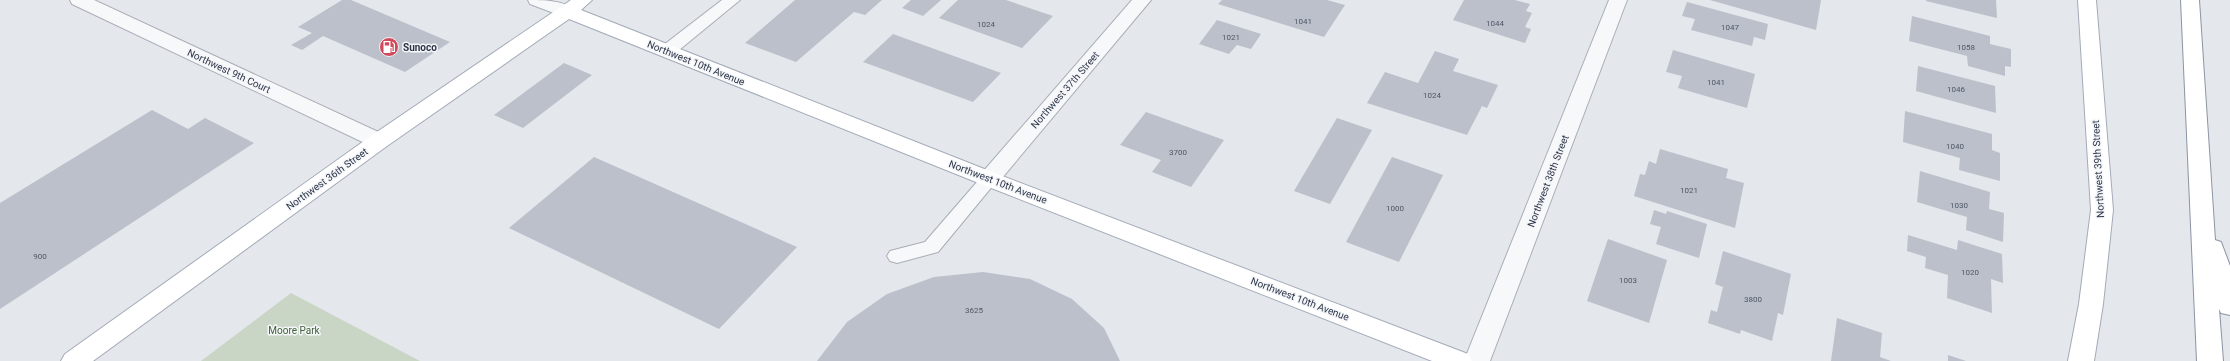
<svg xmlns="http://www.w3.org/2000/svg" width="2230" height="361" font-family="Roboto,sans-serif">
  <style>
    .green { fill: #c9d6c5 }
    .building { fill: #bbc0ca }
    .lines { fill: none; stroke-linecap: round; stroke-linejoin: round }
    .service-casing { stroke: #a9aeb7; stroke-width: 2 }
    .minor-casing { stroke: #a9aeb7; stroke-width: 2 }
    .tertiary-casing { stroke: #a9aeb7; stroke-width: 2 }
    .primary-casing { stroke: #a3abb8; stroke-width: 2 }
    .motorway-casing { stroke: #8b94a3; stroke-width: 2 }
    .service { fill: #f7f8fa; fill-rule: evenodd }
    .minor { fill: #f7f8fa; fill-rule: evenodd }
    .tertiary { fill: #f7f8fa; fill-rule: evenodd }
    .primary { fill: #fff; fill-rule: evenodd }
    .motorway { fill: #fff; fill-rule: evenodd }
    .labels { text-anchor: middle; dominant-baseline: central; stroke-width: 3; stroke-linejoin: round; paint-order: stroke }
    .number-label { font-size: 8px; fill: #4f5766 }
    .poi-label { font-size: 10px; font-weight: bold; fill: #2b3445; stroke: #f4f6f9; text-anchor: start }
    .street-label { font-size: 10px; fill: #2b3445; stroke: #f4f6f9 }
    .park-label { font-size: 10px; fill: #3f6138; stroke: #f4f6f9 }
  </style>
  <rect width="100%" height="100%" fill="#e4e7ec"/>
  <polygon class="green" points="291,293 420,361 201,361"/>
  <g class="building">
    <polygon points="342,0 351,0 450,42 405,72 323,36 302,50 291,45 312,33 298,27"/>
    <polygon points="795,0 882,0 865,15 854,12 796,62 745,43"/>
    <polygon points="911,0 941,0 923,16 902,8"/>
    <polygon points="958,0 1006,0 1053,16 1022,48 939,18"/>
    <polygon points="1222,0 1327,0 1345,5 1324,37 1218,4"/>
    <polygon points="1464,0 1515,0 1530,4 1526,11 1532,13 1525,27 1531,29 1525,43 1453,20"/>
    <polygon points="1710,0 1821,0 1816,30"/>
    <polygon points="1926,0 1996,0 1997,18 1926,1"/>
    <polygon points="1687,2 1768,24 1765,40 1754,37 1752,46 1691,30 1695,19 1682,16"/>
    <polygon points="1912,16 1990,36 1990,44 2011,49 2011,67 2005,66 2005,76 1968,66 1967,56 1909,41"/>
    <polygon points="1217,20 1261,34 1251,49 1237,45 1229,54 1199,44"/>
    <polygon points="893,34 1001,73 973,102 863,62"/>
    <polygon points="1673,50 1755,74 1747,108 1678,88 1682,76 1666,72"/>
    <polygon points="1435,51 1459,59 1453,71 1498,85 1487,108 1482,106 1467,135 1367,103 1385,72 1418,83"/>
    <polygon points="564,63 592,75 523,128 494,115"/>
    <polygon points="1918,66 1995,86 1996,113 1916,91"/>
    <polygon points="152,110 188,129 205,118 254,143 0,309 0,203"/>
    <polygon points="1905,111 1992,134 1992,150 2000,153 2000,181 1959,170 1960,158 1903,142"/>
    <polygon points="1146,112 1224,140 1191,187 1152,172 1161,160 1120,145"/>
    <polygon points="1337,118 1372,130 1330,204 1294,191"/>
    <polygon points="1660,149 1728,169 1726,178 1744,183 1735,228 1634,196 1640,174 1645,175 1649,161 1656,164"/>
    <polygon points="594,157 797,247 719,329 509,228"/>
    <polygon points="1392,157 1443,175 1399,262 1346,242"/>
    <polygon points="1920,171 1990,192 1989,209 2004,213 2003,242 1966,230 1967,217 1917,202"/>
    <polygon points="1654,210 1666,214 1667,211 1707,224 1699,258 1656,244 1661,227 1650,224"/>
    <polygon points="1908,235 1957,250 1958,240 2002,254 2003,283 1991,279 1992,313 1947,298 1948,275 1925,268 1926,257 1907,251"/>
    <polygon points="1608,239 1667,260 1649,323 1587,301"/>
    <polygon points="1723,251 1791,274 1783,315 1778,313 1772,341 1741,330 1740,334 1708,323 1711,310 1717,312 1723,287 1715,284"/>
    <polygon points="983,272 1030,279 1072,299 1104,328 1120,361 817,361 847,322 887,294 934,277"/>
    <polygon points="1837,318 1882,333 1880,357 1891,361 1831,361"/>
    <polygon points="1948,355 1966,361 1948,361"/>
  </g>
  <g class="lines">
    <g class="service-casing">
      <g id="service">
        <polygon points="722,0 740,0 673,55 661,55 659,51 661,47"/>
        <polygon points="989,173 995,175 998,179 995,183 938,252 897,263 890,261 887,256 890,251 925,242 983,175"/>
      </g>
    </g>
    <g class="minor-casing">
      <g id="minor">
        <polygon points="70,0 94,0 387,136 390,141 387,146 379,148 371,146 72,4"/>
        <polygon points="1132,0 1151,0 997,184 989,187 981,184 978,179 981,174"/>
        <polygon points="1609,0 1627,0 1490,361 1464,361"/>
      </g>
    </g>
    <g class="tertiary-casing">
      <path id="tertiary" d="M528,0C542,0 566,0 575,11L573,15L566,17L559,15L530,4Z"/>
    </g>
    <g class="primary-casing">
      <g id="primary">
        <polygon points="571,0 592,0 581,10 997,174 1468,354 1472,361 1432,361 981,184 569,19 387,146 93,361 61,361 65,354 371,136"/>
        <polygon points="2078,0 2096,0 2113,210 2103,304 2094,361 2068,361 2079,304 2091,210"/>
      </g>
    </g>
    <g class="motorway-casing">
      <polygon id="motorway" points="2181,0 2199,0 2215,240 2221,242 2230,266 2230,315 2221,313 2219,309 2223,361 2197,361"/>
    </g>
    <use href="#service" class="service"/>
    <use href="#minor" class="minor"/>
    <use href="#tertiary" class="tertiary"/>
    <use href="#primary" class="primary"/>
    <use href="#motorway" class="motorway"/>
  </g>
  <defs>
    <g id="fuel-disc" transform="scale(1)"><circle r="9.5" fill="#d1495b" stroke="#f4f6f9"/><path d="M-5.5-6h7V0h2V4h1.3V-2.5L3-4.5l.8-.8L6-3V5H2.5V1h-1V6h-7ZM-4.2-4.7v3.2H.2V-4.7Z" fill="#fff"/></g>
  </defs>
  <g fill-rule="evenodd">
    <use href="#fuel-disc" x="389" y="47"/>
  </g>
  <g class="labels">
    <g class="number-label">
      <text x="1303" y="21">1041</text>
      <text x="1495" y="23">1044</text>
      <text x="986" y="24">1024</text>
      <text x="1730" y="27">1047</text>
      <text x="1231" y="37">1021</text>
      <text x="1966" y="47">1058</text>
      <text x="1716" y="82">1041</text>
      <text x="1956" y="89">1046</text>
      <text x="1432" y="95">1024</text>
      <text x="1955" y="146">1040</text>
      <text x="1178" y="152">3700</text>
      <text x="1689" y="190">1021</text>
      <text x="1959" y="205">1030</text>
      <text x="1395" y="208">1000</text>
      <text x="40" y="256">900</text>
      <text x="1970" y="272">1020</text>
      <text x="1628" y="280">1003</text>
      <text x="1753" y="299">3800</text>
      <text x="974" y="310">3625</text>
    </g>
    <g class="poi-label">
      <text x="403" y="47">Sunoco</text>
    </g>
    <g class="street-label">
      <text transform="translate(696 63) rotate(22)">Northwest 10th Avenue</text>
      <text transform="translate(229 71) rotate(25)">Northwest 9th Court</text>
      <text transform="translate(1065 90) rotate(-49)">Northwest 37th Street</text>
      <text transform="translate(2098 169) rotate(-93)">Northwest 39th Street</text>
      <text transform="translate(327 179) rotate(-36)">Northwest 36th Street</text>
      <text transform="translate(1548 181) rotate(-69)">Northwest 38th Street</text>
      <text transform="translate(998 182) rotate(21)">Northwest 10th Avenue</text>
      <text transform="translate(1300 299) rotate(21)">Northwest 10th Avenue</text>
    </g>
    <g class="park-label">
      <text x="294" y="330">Moore Park</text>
    </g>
  </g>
</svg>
